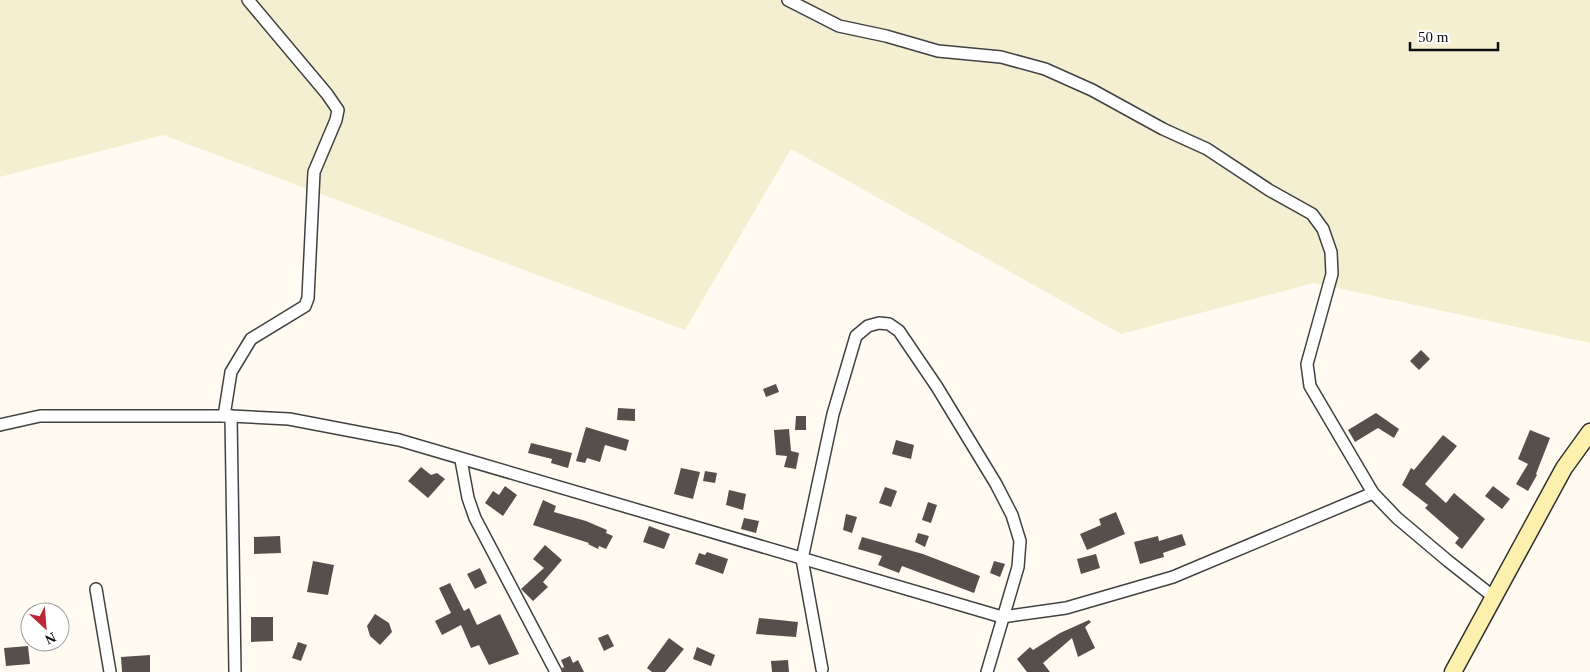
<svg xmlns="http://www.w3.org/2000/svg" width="1590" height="672" font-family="Georgia,serif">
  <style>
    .farmland { fill: #f4efd0 }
    .building { fill: #574f4b }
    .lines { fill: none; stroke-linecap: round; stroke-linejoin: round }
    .street-casing { stroke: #414141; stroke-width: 14 }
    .secondary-casing { stroke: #303030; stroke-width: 19 }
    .street { stroke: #fff; stroke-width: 11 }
    .secondary { stroke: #fdf0ac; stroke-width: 16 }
  </style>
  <rect width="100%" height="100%" fill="#fffbf0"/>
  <polygon class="farmland" points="0,0 1590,0 1590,343 1314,283 1121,334 791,149 685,330 163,135 0,177"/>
  <g class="building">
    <polygon points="1421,350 1430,359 1419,370 1410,361"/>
    <polygon points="776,384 779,392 766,397 763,389"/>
    <polygon points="618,408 635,409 635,421 617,420"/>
    <polygon points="1376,413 1399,429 1394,438 1378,428 1355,442 1348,430"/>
    <polygon points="796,416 806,416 806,430 795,430"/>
    <polygon points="586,427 629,440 626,451 605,445 600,462 587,458 585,463 576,461"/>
    <polygon points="789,429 791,451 799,453 796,469 784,467 787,456 776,455 774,430"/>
    <polygon points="1530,430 1550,438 1536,474 1537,475 1528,491 1516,484 1528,464 1518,459"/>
    <polygon points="1443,435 1457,446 1425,484 1446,503 1454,493 1485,519 1462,549 1455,543 1459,538 1425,508 1428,505 1402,485 1411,468 1414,470"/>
    <polygon points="896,440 914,445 911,459 892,454"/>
    <polygon points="531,443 572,453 568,468 551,463 552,459 528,453"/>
    <polygon points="421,467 431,475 437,473 445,479 428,498 408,481"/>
    <polygon points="681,468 700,472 693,499 674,494"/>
    <polygon points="705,471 717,473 715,483 703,481"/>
    <polygon points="505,486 517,495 503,516 485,503 493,491 499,495"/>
    <polygon points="1493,486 1510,499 1502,509 1485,496"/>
    <polygon points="885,487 897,491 891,507 879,503"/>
    <polygon points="729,490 746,494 743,510 726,505"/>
    <polygon points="543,500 556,506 554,512 586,521 607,530 606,533 613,536 606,549 599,546 598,549 588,544 589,543 533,525"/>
    <polygon points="928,502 937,505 931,523 922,520"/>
    <polygon points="1116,512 1125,534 1087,550 1080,534 1101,525 1099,519"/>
    <polygon points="846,514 857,517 852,533 843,530"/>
    <polygon points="744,518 759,521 756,533 741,529"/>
    <polygon points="649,526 670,534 664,549 643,542"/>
    <polygon points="918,533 929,536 925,547 915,542"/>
    <polygon points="1182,534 1186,545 1163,553 1164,557 1140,564 1134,542 1158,536 1159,541"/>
    <polygon points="280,536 281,553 254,554 254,537"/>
    <polygon points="862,537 923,554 980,576 974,593 902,566 899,573 878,565 882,556 858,549"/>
    <polygon points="545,545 562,560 543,582 548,587 533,601 521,589 544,568 533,559"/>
    <polygon points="707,552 728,559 723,574 695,564 699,553 705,555"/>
    <polygon points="1096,554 1100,568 1081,574 1077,559"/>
    <polygon points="313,561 334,565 328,595 307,592"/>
    <polygon points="994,561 1005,564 1000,577 990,573"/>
    <polygon points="480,568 487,583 475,589 467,574"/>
    <polygon points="450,583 464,611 469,608 477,625 500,614 519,654 489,665 479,645 471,648 461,625 442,635 435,621 451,613 439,588"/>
    <polygon points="375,614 389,623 392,632 380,645 370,636 367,626"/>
    <polygon points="251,617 273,617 273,641 251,642"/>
    <polygon points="759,618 798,622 796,637 756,634"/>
    <polygon points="1089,620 1091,622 1085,627 1095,648 1078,657 1072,638 1043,663 1050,672 1027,672 1017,659 1030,647 1033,650 1060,633"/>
    <polygon points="608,634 614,646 604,651 598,638"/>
    <polygon points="669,638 684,649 665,672 652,672 647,668"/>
    <polygon points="298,642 307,645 301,661 292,658"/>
    <polygon points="28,646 30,664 6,666 4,648"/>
    <polygon points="697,647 715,655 711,666 693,659"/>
    <polygon points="150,655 150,672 122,672 121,657"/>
    <polygon points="570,656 573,663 578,660 584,672 563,672 562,668 564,667 561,660"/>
    <polygon points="788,660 789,672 772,672 771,661"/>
  </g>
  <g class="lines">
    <g class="street-casing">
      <g id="street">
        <polyline points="788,0 839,26 886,36 938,51 1001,57 1045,69 1092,90 1163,129 1207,149 1269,190 1312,214 1323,229 1331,252 1332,274 1307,364 1310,386 1373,493 1397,518 1448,561 1495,598"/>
        <polyline points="224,416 231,372 251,339 305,306 308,298 314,172 336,120 338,110 327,94 248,0"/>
        <polyline points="231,416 235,672"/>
        <polyline points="0,425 40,416 231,416 289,419 399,440 1002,617 1066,608 1173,577 1373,493"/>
        <polyline points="461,460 468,498 475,518 556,672"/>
        <polyline points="96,589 110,672"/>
        <polyline points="822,669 802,559 833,414 856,336 868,326 879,323 889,324 899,331 937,387 996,484 1012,515 1020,541 1018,567 987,672"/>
      </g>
    </g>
    <g class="secondary-casing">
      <polyline id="secondary" points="1453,672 1564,468 1590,432"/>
    </g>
    <use href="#street" class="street"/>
    <use href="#secondary" class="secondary"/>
  </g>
  <g transform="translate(45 627) rotate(154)"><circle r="24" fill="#ffffff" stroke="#9f9f9f"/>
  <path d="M0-4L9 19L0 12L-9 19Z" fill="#bc2837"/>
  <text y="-8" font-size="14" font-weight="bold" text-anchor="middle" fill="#0e0e0e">N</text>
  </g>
  <path d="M1410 42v8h88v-8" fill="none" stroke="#0e0e0e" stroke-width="2.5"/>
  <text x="1418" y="42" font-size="15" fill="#0e0e0e" stroke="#ffffff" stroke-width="4" paint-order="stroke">50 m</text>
</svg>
